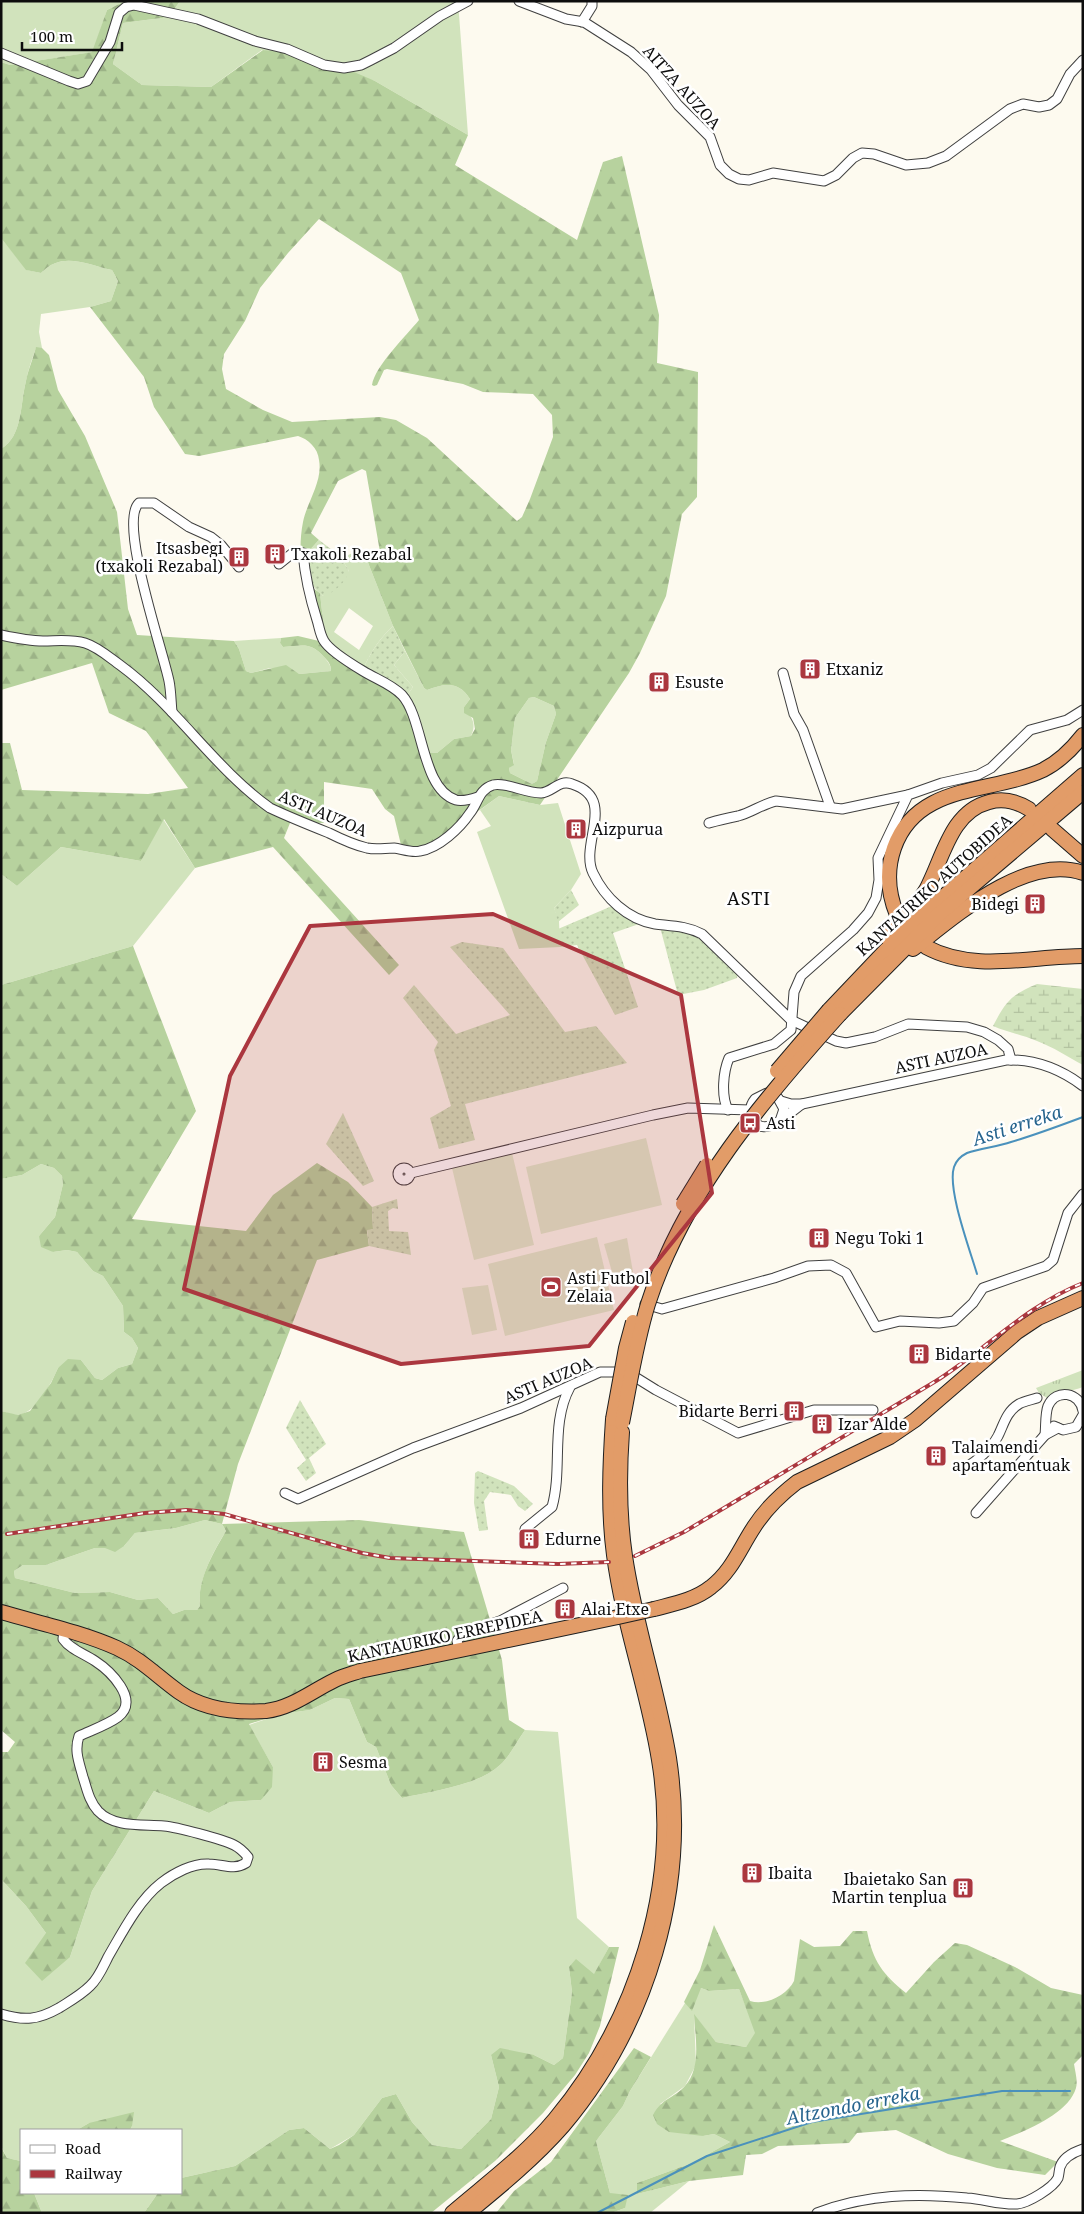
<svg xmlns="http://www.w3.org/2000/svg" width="1084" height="2214" font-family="'Noto Serif',serif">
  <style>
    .grass { fill: #d1e3bc; fill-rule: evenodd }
    .forest { fill: url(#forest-firs); fill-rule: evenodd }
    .wetland { fill: url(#wetland-marsh) }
    .park { fill: url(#park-tufts) }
    .garden { fill: url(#garden-dots) }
    .pitch { fill: #e2ebcd }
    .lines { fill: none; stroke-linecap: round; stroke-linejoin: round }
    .stream { stroke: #4a91bc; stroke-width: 2 }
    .minor-casing { stroke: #404040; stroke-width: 11 }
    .highway-casing { stroke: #1e1e1e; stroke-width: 16 }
    .minor { stroke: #fff; stroke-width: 9 }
    .highway { stroke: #e29c68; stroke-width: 14 }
    .rail-casing { stroke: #ab373f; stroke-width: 4 }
    .rail { stroke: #fff; stroke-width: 2; stroke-dasharray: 5.5; stroke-linecap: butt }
    .highway-bridge-casing { stroke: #1e1e1e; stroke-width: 16; stroke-linecap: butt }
    .highway-bridge { stroke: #e29c68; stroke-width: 14 }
    .marked { fill: #ab373f; fill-opacity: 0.2; stroke: #ab373f; stroke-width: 4; stroke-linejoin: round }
    .labels { text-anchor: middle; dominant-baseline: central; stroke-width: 5; stroke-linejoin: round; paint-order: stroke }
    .street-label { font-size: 16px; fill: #0d0d0d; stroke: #fff }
    .poi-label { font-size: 16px; fill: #0d0d0d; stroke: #fff; text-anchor: start }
    .neighbourhood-label { font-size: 18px; letter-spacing: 1px; fill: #0d0d0d; stroke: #fff }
    .water-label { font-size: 18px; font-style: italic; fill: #26648e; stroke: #fff }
  </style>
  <defs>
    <pattern id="forest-firs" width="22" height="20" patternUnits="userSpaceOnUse" patternTransform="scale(1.25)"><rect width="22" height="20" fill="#b7d29e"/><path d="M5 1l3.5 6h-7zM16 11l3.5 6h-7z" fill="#9cb387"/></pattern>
    <pattern id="wetland-marsh" width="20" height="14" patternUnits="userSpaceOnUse" patternTransform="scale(1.25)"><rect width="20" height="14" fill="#d1e3bc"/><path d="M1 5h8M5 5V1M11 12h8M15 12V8" fill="none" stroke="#b2c2a0"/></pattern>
    <pattern id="park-tufts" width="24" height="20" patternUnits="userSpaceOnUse" patternTransform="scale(1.25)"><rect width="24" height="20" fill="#d1e3bc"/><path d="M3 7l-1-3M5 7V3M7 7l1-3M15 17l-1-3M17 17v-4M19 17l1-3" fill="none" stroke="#b2c2a0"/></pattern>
    <pattern id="garden-dots" width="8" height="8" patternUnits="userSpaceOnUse" patternTransform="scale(1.25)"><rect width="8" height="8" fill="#d1e3bc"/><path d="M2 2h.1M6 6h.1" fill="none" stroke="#b2c2a0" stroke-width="1.8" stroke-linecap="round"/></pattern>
  </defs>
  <rect width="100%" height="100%" fill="#fdfaef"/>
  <g class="grass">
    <polygon points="1,1 125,1 107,10 93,52 10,65 1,62"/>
    <polygon points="180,1 458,1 468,135 375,81 262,50 211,87 142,85 113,64 123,23 169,17"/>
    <path d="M1,238L27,270L41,273C62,251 85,264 112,270L118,281L111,301L90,307L41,314L39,332L42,348H36C32,359 28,370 26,381C20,404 23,436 1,449Z"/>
    <path d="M357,551L361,552L367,560L393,626C381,637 372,650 365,665L353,661L325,639L320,593L323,596L349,571L340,556H346ZM349,608L373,626L359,650L334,632Z"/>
    <path d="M281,638L280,643L283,647C302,646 310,641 324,657C328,662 331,665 331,671L299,674L270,668L251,673L246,671L239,649L234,641Z"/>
    <path d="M405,651L424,688L427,690C445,683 459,681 470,699L464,707C472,717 477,724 471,736L454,739L437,753L425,752L406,697L413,687L394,665Z"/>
    <polygon points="534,697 554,706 556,714 546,742 537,781 532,784 510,773 509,768 514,764 511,750 515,718 529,698"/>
    <polygon points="499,796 540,805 558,803 581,874 571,890 554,908 559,921 560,947 519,949 477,832 491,826 480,810"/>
    <polygon points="163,819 195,868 133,946 1,985 1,874 17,886 61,847 141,861"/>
    <path d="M41,1164L54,1168L62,1176L63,1184L55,1217L39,1236L53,1252L67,1250L77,1252L93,1271L103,1276L123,1306L124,1332L132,1338L138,1348L132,1364L118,1368L102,1380L95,1378L81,1360L58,1368C52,1382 35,1415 17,1415C12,1415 6,1412 1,1411V1179L22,1175Z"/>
    <path d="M205,1520L222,1524L226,1531C213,1552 197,1581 200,1606L197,1610H184L173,1614L158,1598L138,1600L110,1592L75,1593L15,1578L14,1571L23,1565H46L95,1548L124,1546L135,1533L176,1528Z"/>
    <path d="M335,1698L349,1699L367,1742L376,1747L391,1785L402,1798C432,1791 477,1786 500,1765C510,1756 517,1741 525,1730L558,1732L577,1918L609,1947L594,1975L569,1967L572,1992L563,2058L554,2065L534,2055H491L499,2087L491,2119L461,2149L432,2145L412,2122L396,2094L382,2098L354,2135L330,2149L304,2128L289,2130L235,2166L181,2178V2130H130L132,2126L89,2123L77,2130H21V2161L7,2158L1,2146V1879L26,1906L46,1933L70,1957L92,1891L154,1791L209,1813L230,1802L261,1800L273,1767L249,1725L281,1714L310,1710Z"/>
    <polygon points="701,1988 709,1991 739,1989 756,2033 746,2047 716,2042 694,2015 696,2065 685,2086 660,2104 703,2136 714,2134 730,2142 692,2163 637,2183 637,2194 689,2181 650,2213 611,2213 625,2208 610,2193 596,2141 623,2106 630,2091 685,2003"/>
    <polygon points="34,2193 158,2193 144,2213 42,2213"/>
  </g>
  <g class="forest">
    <path d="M125,1H180L169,17L123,23L113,64L142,85L211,87L263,50L290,53L319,66L354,72L375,81L468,135L455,165L577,240L603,162L622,156L659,315L657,363L698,372L697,497L682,514L666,596L640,653L629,673L540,805L499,796L420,853L401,845L394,816L385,809L372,789L324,782V823H290L284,838L399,965L389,975L273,847L195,868L164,819L141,861L61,847L17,886L1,874V743H10L22,790L148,794L188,788L146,731L109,713L92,663L1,690V449C23,436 20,404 26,381C28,370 33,359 36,347L42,348L49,355L58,390L85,436L117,512L128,609L137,635L234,641L239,649L246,671L251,673L286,665L299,674L331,671C331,664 328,661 324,657C310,641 302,646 283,647L280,643L281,638L298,636L319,641C308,602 295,563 303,522C307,502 323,481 319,460C318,448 308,439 298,436L199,456L185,454L154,407L144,377L90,307L111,301L118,281L112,270C85,264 62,251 41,273L26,270L1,238V62L10,65L92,52L107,10ZM319,219L401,273L419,320C406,336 375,366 372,385L374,386L377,385L384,370L387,369L463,384L483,392L533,394L552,415L553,437L530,499L522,517L517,521L427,438L396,420L380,417L292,422L263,410L226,389L222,369L224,354L245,321L260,288L288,253ZM362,469L366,471L380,552L376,558L367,560L393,626L424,688L427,690C445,683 459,681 470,699L464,707V713L473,718L475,729L471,736L454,739L437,753L425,752L404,694L391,683L365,665L353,661L325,639L320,593L313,588L307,553L319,540L311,533L338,481ZM534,697L554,706L556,714L546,742L537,781L532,784L510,773L509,768L514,765L511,750L515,718L529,698Z"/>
    <path d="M133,946L196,1111L132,1219L246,1231L273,1195L317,1163L348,1182L372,1207L373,1229L367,1231L369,1246L317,1260L238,1464L222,1524L359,1520L464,1532L502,1660L509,1720L525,1730C517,1741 510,1756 500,1765C477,1786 432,1791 402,1798L391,1785L376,1747L367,1742L349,1699L335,1698L310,1710L281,1714L249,1724L273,1767L272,1787L261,1800L230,1802L209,1813L154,1791L92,1891L70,1957L42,1981L25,1963L46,1933L26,1906L1,1879V1752H8L15,1742L1,1730V1411L18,1415L30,1411L51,1383L58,1368L68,1359L81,1360L95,1378L102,1380L118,1368L132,1364L138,1348L132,1338L124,1332L123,1306L103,1276L93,1271L77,1252L67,1250L53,1252L41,1247L39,1236L55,1217L63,1184L62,1176L54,1168L41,1164L22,1175L1,1179V985ZM205,1520L222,1524L226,1531C213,1553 197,1580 200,1606L197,1610H184L173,1614L158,1598L138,1600L110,1592L75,1593L15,1578L14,1571L23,1565H46L95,1548H105L115,1552L124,1546L135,1533L176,1528Z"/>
    <path d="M714,1925L750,2001C766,2006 787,1995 794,1981L800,1939L814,1947L840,1946L853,1931H867C873,1962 883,1974 906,1993L934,1962L955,1943L967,1945L1015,1967L1051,1988L1083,1995V2055L1074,2064C1075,2071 1078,2081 1076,2088C1068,2115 1024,2131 1000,2141L1058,2162L1045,2175L997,2168L948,2154L896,2130L857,2133L849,2143L778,2146L762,2154L746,2155L743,2175L689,2181L637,2194V2183L692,2163L730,2142L714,2134L703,2136L669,2132L657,2124L653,2115C663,2097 673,2099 685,2086C702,2067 695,2037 694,2014L716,2042L746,2047L755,2033L739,1989L709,1991L701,1988L692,2011L684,2002L700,1970Z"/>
    <polygon points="609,1947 619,1947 600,2026 589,2053 575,2075 543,2113 495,2161 431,2213 144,2213 158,2193 181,2193 181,2178 235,2166 289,2130 304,2128 330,2149 339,2145 354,2135 382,2098 396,2094 412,2122 432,2145 461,2149 491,2119 499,2087 491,2055 500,2048 534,2055 554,2065 563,2058 572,1992 569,1967 576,1959 594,1974"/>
    <polygon points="634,2048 651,2057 630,2091 623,2106 596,2141 610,2193 628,2195 625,2208 611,2213 496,2213 514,2191 551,2162"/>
    <polygon points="134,2112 132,2126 130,2130 77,2130 89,2123"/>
    <polygon points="1,2147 7,2158 21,2161 21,2193 34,2193 42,2213 1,2213"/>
  </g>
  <path class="wetland" d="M1037,984L1083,989V1065C1068,1057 1053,1047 1037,1041C1023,1035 1007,1032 993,1026C1006,1001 1011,995 1037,984Z"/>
  <path class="park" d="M1083,1370V1387C1072,1392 1057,1391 1047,1398L1039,1393L1036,1388Z"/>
  <g class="garden">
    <path d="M319,540L340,556L349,571C346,582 334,593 323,596C306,582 308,573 307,553Z"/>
    <path d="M393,626L405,651L394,665L413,687L406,697L391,683L365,665C372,650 381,637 393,626Z"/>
    <polygon points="571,890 579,905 558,922 554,908"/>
    <polygon points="612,906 639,924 613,933 638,1007 615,1015 577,945 560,947 558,929"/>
    <polygon points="660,927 686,931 702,938 738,971 737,978 704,990 678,995"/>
    <polygon points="462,942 503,948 565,1032 596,1026 627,1063 465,1104 475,1140 439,1149 430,1118 451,1106 434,1050 438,1042 403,998 414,985 456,1034 510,1015 450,947"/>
    <polygon points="343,1113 374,1181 363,1186 326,1144"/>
    <polygon points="397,1199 398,1209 393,1208 388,1211 389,1231 408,1232 411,1255 369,1246 367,1230 373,1229 372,1207"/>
    <polygon points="300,1400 326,1444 309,1458 316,1473 306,1481 297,1468 306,1460 286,1428"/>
    <polygon points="478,1471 514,1486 533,1504 525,1511 518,1506 511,1495 490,1492 484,1501 488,1530 479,1531 474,1503 475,1473"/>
  </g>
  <g class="pitch">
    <polygon points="646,1138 662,1205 541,1234 526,1167"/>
    <polygon points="512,1153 534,1245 474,1260 452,1168"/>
    <polygon points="597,1237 614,1310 505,1336 488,1264"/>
    <polygon points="627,1238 633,1272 614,1279 604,1244"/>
    <polygon points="488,1285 497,1330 472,1335 462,1288"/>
  </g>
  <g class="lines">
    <g class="stream">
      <path d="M977,1274C970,1250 947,1189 954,1167C956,1161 961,1156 967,1153C980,1148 997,1147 1011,1142C1035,1135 1059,1126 1083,1117"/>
      <polyline points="597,2213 707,2156 812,2122 1002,2091 1070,2091"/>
    </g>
    <g class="minor-casing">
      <g id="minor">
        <polyline points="519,1 566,19 584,22 631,52 651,70 678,105 710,137 720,165 729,174 739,179 749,180 773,173 824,181 836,175 853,158 862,153 874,154 906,165 928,163 946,156 1010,109 1023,104 1039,107 1049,105 1057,99 1070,74 1083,60"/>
        <polyline points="582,22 592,6 592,1"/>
        <polyline points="1,53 69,81 78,84 87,81 110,42 119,13 126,7 134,5 198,19 255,41 287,49 324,65 344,68 361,65 371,60 394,48 440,16 468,1"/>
        <path d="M279,564L294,552L303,553C305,576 310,598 317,620C319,626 320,635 324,641C330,651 353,665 363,671C376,679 391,684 402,695C424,719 421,789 456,800C463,802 472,799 478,797"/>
        <path d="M1,635C15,638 29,641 43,641C57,641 71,639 85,643C98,647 110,658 120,665C176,706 214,768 270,808C289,817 309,825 329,833C341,839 354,845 367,848C377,850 385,848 394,848C402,849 412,853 420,851C439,848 460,828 470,813C478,803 479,789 493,785C506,782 525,793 541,793C553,792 559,779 572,784C618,799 579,843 593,873C605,898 627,919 655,924C672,926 687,926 702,934L791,1020L836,1041L846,1043L875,1037L908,1024L967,1027L984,1032L998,1040L1008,1049L1011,1060"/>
        <polyline points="783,673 794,714 803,730 830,806"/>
        <path d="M172,712C171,702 171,691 169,681C163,651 118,522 139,503H154L189,527L211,537L221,545L239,567"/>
        <path d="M709,823C719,820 728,818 738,816C751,813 762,804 776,801L842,809L908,795"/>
        <path d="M781,1101L791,1104H802L1006,1060C1035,1059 1059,1068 1083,1086"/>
        <path d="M728,1110C721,1096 723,1072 729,1058L774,1044L791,1030L794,992L801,976L853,930L868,913L876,898L879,880L878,858L908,795L942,783L978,775L991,768L1030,730L1067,720L1083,710"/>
        <path d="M780,1121L784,1109L778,1098L767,1093L755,1099C751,1104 749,1110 752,1117C763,1142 790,1112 802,1104"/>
        <circle cx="404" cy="1174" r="6"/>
        <polyline points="411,1173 653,1115 688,1108 750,1110"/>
        <polyline points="645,1304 662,1309 774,1278 808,1266 831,1265 846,1273 876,1327 900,1321 939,1323 954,1321 973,1303 983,1288 1046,1266 1053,1260 1068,1213 1083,1194"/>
        <polyline points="627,1372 656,1390 738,1433 814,1410 873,1410"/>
        <polyline points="1054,1426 1063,1430 1076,1427 1083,1415"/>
        <path d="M1045,1435C1046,1426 1045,1414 1048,1406C1056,1388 1080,1392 1083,1411"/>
        <path d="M965,1468C977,1461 991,1449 998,1436C1004,1424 1006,1412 1019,1404C1024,1401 1031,1400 1037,1398"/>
        <polyline points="285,1493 298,1499 413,1448 521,1408 600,1372 625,1372"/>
        <polyline points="976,1513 1045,1435 1058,1428"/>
        <path d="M525,1529L552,1507C563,1468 550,1424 570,1387"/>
        <polyline points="459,1649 457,1641 462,1634 500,1621 563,1588"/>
        <path d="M1,2014C24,2021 38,2020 59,2008C70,2001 81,1995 90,1986C98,1979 103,1967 108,1957C122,1933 138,1901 161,1883C174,1873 193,1863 209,1864C223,1864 233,1871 246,1863L248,1857C244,1852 240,1848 234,1845C222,1839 176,1827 164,1826C143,1824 114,1828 98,1811C89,1801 87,1789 83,1777C79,1762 74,1751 79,1736C92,1730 107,1725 118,1717C141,1700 109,1670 95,1661C83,1653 71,1650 63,1639L64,1630"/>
        <path d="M817,2213C866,2194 917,2193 967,2198C984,2199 1000,2205 1017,2204C1028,2203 1053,2188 1058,2178C1059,2175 1059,2171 1060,2167C1063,2158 1074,2152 1083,2149"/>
      </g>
    </g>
    <g class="highway-casing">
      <g id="highway">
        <polyline points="1052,829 1083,856"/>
        <path d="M897,915C888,893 886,871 894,848C917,782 992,794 1043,770C1059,762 1072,749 1083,735"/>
        <path d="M886,937C900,922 915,908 926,890C943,859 950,812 989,802C1003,798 1016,801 1029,809"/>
        <path d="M926,947C974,973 1031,956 1083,956"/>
        <path d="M913,949C954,917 1026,853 1083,873"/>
        <polyline points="829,1010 886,950 927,911 1083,775"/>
        <polyline points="840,1014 938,915 1083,792"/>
        <path d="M654,1609C673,1604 695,1600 711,1587C732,1571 740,1548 754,1527C765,1510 780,1495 797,1482L890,1437L915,1420L1017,1332L1038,1318L1083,1298"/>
        <path d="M1,1612C39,1623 81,1632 117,1648C141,1659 158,1677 179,1692C204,1710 235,1713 266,1711C292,1708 312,1691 335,1680C343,1676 351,1674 360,1671L618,1617"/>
        <path d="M452,2213C487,2183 525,2155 555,2119C636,2022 680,1885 659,1760C648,1691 623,1624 614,1555C608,1510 610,1464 613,1419"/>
        <path d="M468,2213C501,2186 535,2158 563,2126C648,2025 689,1888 669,1758C658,1690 635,1624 625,1556C619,1515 619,1473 622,1432"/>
      </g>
    </g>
    <use href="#minor" class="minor"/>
    <use href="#highway" class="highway"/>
    <g class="rail-casing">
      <g id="rail">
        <polyline points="7,1534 145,1513 187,1510 224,1514 362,1553 390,1558 558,1564 609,1562"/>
        <path d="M635,1556L684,1532L936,1381C985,1350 1027,1305 1083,1283"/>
      </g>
    </g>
    <use href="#rail" class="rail"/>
    <g class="highway-bridge-casing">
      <g id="highway-bridge">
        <polyline points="777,1071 829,1010"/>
        <polyline points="683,1204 707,1165"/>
        <polyline points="613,1419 626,1348 633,1322"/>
        <path d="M622,1423C630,1383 636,1343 648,1304C684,1192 763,1100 840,1014"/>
        <polyline points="618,1617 654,1609"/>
      </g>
    </g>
    <use href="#highway-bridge" class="highway-bridge"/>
  </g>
  <path class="marked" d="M493,914L681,995L712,1193L589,1346L401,1364L184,1289L230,1076L310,926Z"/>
  <defs>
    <g id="building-square" transform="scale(1.125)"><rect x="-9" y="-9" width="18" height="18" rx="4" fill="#ab373f" stroke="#fff"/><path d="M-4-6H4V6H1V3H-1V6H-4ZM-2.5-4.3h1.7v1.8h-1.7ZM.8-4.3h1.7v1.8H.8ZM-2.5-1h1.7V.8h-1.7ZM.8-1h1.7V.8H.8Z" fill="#fff"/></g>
    <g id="bus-square" transform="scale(1.125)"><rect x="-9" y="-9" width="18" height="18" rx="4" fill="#ab373f" stroke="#fff"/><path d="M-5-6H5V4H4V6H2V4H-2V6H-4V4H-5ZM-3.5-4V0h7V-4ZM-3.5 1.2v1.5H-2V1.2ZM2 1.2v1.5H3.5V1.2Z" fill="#fff"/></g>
    <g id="stadium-square" transform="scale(1.125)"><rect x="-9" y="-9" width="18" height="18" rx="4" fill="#ab373f" stroke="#fff"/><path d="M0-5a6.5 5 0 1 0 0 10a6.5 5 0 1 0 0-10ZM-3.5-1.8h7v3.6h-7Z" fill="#fff"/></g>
  </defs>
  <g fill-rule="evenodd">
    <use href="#building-square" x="275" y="554"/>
    <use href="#building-square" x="239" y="557"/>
    <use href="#building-square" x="810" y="669"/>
    <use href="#building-square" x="659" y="682"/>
    <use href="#building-square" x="576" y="829"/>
    <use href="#building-square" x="1035" y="904"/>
    <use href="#bus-square" x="750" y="1123"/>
    <use href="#building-square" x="819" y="1238"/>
    <use href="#stadium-square" x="551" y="1287"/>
    <use href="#building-square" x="919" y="1354"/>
    <use href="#building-square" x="794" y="1411"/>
    <use href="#building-square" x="822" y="1424"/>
    <use href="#building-square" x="936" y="1456"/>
    <use href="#building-square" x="529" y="1539"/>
    <use href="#building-square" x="565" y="1609"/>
    <use href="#building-square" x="323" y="1762"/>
    <use href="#building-square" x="752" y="1873"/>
    <use href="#building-square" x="963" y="1888"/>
  </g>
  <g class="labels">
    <g class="street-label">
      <text transform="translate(682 87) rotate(48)">AITZA AUZOA</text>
      <text transform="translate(323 813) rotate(23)">ASTI AUZOA</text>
      <text transform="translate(934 885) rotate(-42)">KANTAURIKO AUTOBIDEA</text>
      <text transform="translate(941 1058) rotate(-12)">ASTI AUZOA</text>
      <text transform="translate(548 1380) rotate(-23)">ASTI AUZOA</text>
      <text transform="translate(445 1636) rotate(-12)">KANTAURIKO ERREPIDEA</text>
    </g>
    <g class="poi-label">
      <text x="223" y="548" text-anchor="end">Itsasbegi<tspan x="223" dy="18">(txakoli Rezabal)</tspan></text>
      <text x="291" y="554">Txakoli Rezabal</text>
      <text x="826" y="669">Etxaniz</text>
      <text x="675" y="682">Esuste</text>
      <text x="592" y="829">Aizpurua</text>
      <text x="1019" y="904" text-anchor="end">Bidegi</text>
      <text x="766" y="1123">Asti</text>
      <text x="835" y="1238">Negu Toki 1</text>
      <text x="567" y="1278">Asti Futbol<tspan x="567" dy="18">Zelaia</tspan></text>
      <text x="935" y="1354">Bidarte</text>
      <text x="778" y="1411" text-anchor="end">Bidarte Berri</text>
      <text x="838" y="1424">Izar Alde</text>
      <text x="952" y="1447">Talaimendi<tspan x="952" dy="18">apartamentuak</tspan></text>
      <text x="545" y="1539">Edurne</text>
      <text x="581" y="1609">Alai Etxe</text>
      <text x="339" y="1762">Sesma</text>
      <text x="768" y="1873">Ibaita</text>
      <text x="947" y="1879" text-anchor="end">Ibaietako San<tspan x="947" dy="18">Martin tenplua</tspan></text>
    </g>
    <g class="neighbourhood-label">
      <text x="749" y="898">ASTI</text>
    </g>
    <g class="water-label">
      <text transform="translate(1017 1125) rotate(-18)">Asti erreka</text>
      <text transform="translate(853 2105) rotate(-11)">Altzondo erreka</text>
    </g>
  </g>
  <rect width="1084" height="2214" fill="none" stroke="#0d0d0d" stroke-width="5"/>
  <rect x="20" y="2129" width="162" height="65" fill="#ffffff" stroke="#9e9e9e"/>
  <rect x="30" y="2145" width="25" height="8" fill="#ffffff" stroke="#9e9e9e"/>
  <text x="65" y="2154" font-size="15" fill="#0d0d0d">Road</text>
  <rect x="30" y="2170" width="25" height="8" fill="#ab373f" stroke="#9e9e9e"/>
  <text x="65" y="2179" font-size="15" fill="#0d0d0d">Railway</text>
  <path d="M22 42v8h100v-8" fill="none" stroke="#0d0d0d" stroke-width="2.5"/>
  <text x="30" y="42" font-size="15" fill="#0d0d0d" stroke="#ffffff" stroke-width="4" paint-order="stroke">100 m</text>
</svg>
